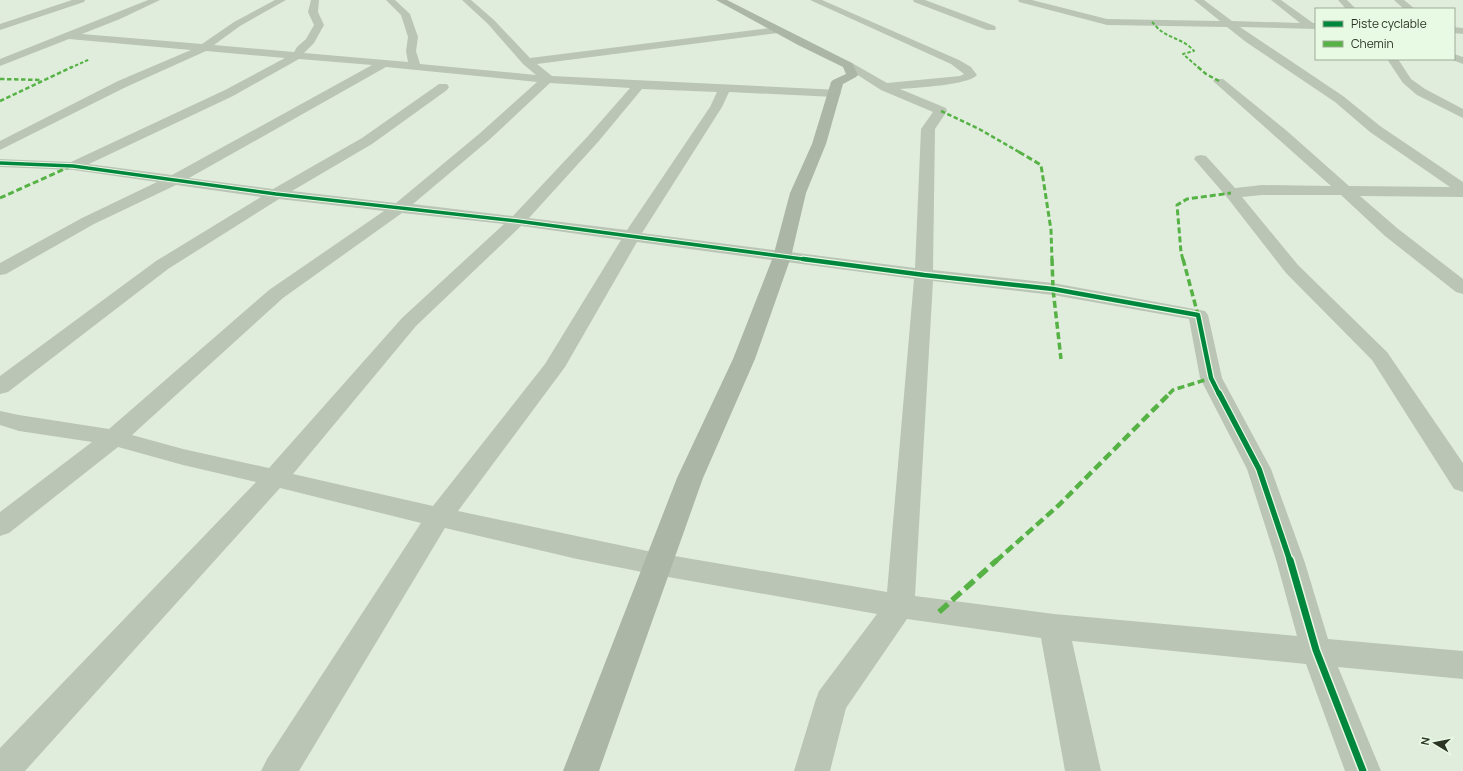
<svg xmlns="http://www.w3.org/2000/svg" width="1463" height="771" font-family="Manrope,sans-serif">
  <style>
    .lines { fill: none; stroke-linecap: round; stroke-linejoin: round }
    .street { fill: #bbc5b6; fill-rule: evenodd }
    .secondary { fill: #abb6a7; fill-rule: evenodd }
    .quiet-far5 { stroke: #56b245; stroke-width: 2; stroke-dasharray: 3.5 2; stroke-linecap: butt }
    .quiet-far4 { stroke: #56b245; stroke-width: 2.5; stroke-dasharray: 4.5 2.5; stroke-linecap: butt }
    .quiet-far3 { stroke: #56b245; stroke-width: 3; stroke-dasharray: 6 3; stroke-linecap: butt }
    .quiet-far2 { stroke: #56b245; stroke-width: 3.5; stroke-dasharray: 7 3.5; stroke-linecap: butt }
    .quiet-far1 { stroke: #56b245; stroke-width: 4.5; stroke-dasharray: 9 4.5; stroke-linecap: butt }
    .quiet { stroke: #56b245; stroke-width: 5.5; stroke-dasharray: 12 5.5; stroke-linecap: butt }
    .cycleway-far3-casing { stroke: #e8fae3; stroke-width: 5.5 }
    .cycleway-far2-casing { stroke: #e8fae3; stroke-width: 7 }
    .cycleway-far1-casing { stroke: #e8fae3; stroke-width: 8 }
    .cycleway-casing { stroke: #e8fae3; stroke-width: 10 }
    .cycleway-far3 { stroke: #00873e; stroke-width: 3.5 }
    .cycleway-far2 { stroke: #00873e; stroke-width: 4.5 }
    .cycleway-far1 { stroke: #00873e; stroke-width: 5.5 }
    .cycleway { stroke: #00873e; stroke-width: 7 }
  </style>
  <rect width="100%" height="100%" fill="#e0eddd"/>
  <g class="lines">
    <g class="street">
      <polygon points="72,0 85,0 84,2 0,30 0,24"/>
      <path d="M148,0H160L120,19L82,34L202,44L234,22L275,0H286L240,26L214,45L294,52L297,47L306,39L314,25L308,12L311,0H319L318,12L324,25L314,43L304,53L408,62L406,51L408,37L401,15L386,0H395L410,14L418,37L416,51L420,64L536,75L523,64L488,24L462,0H471L494,20L530,58L778,27L782,28L783,30L782,32L778,33L537,64L552,76L839,90L841,93L839,96L835,97L729,92L722,107L642,233L915,268L921,129L933,112L881,90L842,65L848,62L852,63L887,83L960,76L964,74L951,64L810,0H822L959,60L971,67L977,75C969,85 915,88 900,89L946,108L947,111L935,129L933,270L1053,283L1205,311L1208,315L1222,378L1271,469L1305,563L1328,639L1463,651V679L1338,667L1381,771H1345L1306,664L1072,641L1101,771H1065L1041,638L907,619L846,708L830,771H794L815,702L819,691L877,614L657,575L577,559L445,528L299,771H261L267,759L421,523L280,488L25,771H0V748L256,482L183,465L118,447L9,533L0,536V512L92,442L19,431L0,425V411L19,415L109,429L269,290L384,211L279,199L168,269L8,392L0,394V376L156,261L261,197L176,185L94,224L6,274L0,275V263L82,218L157,182L73,170L0,167V159L71,162L225,90L285,58L206,51L126,87L0,150V141L118,81L191,50L69,39L0,66V59ZM299,59L372,65L172,175L89,164L233,96ZM386,67L537,82L479,134L396,203L292,191L372,144L447,90L449,87L447,84H439L362,138L273,189L189,178ZM550,83L630,88L588,136L513,216L413,204L489,140ZM642,89L717,92L710,107L627,230L529,218L598,142ZM402,213L504,224L402,318L269,468L183,449L132,435L283,298ZM521,226L621,240L545,364L433,506L293,474L416,326ZM637,242L914,279L887,592L657,553L458,511L565,367ZM933,281L1053,295L1189,319L1200,378L1247,469L1277,563L1297,636L1054,614L915,596Z"/>
      <polygon points="913,0 925,0 995,26 996,28 995,30 987,30 914,2"/>
      <polygon points="1018,0 1032,0 1107,19 1220,21 1194,0 1204,0 1232,21 1300,23 1271,0 1281,0 1313,23 1316,23 1316,29 1240,27 1343,96 1380,126 1463,182 1463,197 1360,196 1397,228 1463,279 1463,294 1456,292 1385,236 1341,195 1262,195 1242,197 1298,265 1387,352 1463,463 1463,492 1454,489 1372,360 1286,273 1226,196 1194,159 1196,156 1201,155 1206,156 1235,188 1262,185 1331,186 1213,81 1215,79 1223,79 1287,131 1349,186 1450,187 1370,132 1335,102 1246,42 1227,27 1107,25 1019,2"/>
      <polygon points="1338,0 1347,0 1356,9 1346,9"/>
      <polygon points="1394,0 1404,0 1415,9 1404,9"/>
      <polygon points="1454,27 1463,28 1463,34 1454,33"/>
      <polygon points="1454,54 1463,57 1463,64 1450,59 1454,59"/>
      <polygon points="1387,59 1398,59 1411,79 1425,89 1463,109 1463,118 1417,95 1403,83"/>
    </g>
    <polygon class="secondary" points="716,0 727,0 852,63 858,75 856,77 843,84 826,144 806,193 791,257 755,359 703,478 599,771 563,771 677,478 733,359 773,257 790,193 812,144 831,82 833,80 846,74 843,67 798,45"/>
    <g class="quiet-far5">
      <path d="M1152,22C1155,25 1158,29 1161,31C1172,39 1185,40 1194,51L1183,54L1199,68"/>
      <polyline points="70,68 90,59"/>
    </g>
    <g class="quiet-far4">
      <polyline points="1198,67 1206,74 1219,81"/>
      <polyline points="0,79 41,80"/>
      <polyline points="0,101 72,67"/>
      <polyline points="941,111 979,129 1021,153"/>
    </g>
    <g class="quiet-far3">
      <polyline points="1019,152 1041,165 1051,230 1052,260"/>
      <polyline points="0,198 69,167"/>
      <polyline points="1183,260 1181,252 1177,205 1187,199 1231,193"/>
    </g>
    <g class="quiet-far2">
      <polyline points="1052,259 1053,289 1061,359"/>
      <polyline points="1183,259 1198,315"/>
      <polyline points="1169,394 1173,390 1211,378"/>
    </g>
    <polyline class="quiet-far1" points="996,561 1059,505 1170,393"/>
    <polyline class="quiet" points="939,612 997,560"/>
    <g class="cycleway-far3-casing">
      <polyline id="cycleway-far3" points="0,163 73,166 276,194 517,221 810,260"/>
    </g>
    <g class="cycleway-far2-casing">
      <polyline id="cycleway-far2" points="803,259 924,275 1053,289 1198,315 1211,378 1219,394"/>
    </g>
    <g class="cycleway-far1-casing">
      <polyline id="cycleway-far1" points="1219,393 1259,469 1290,561"/>
    </g>
    <g class="cycleway-casing">
      <polyline id="cycleway" points="1290,560 1316,650 1363,771"/>
    </g>
    <use href="#cycleway-far3" class="cycleway-far3"/>
    <use href="#cycleway-far2" class="cycleway-far2"/>
    <use href="#cycleway-far1" class="cycleway-far1"/>
    <use href="#cycleway" class="cycleway"/>
  </g>
  <rect x="1315" y="8" width="140" height="52" fill="#e8fae3" stroke="#9dab97"/>
  <rect x="1323" y="21" width="20" height="6" fill="#00873e" stroke="#9dab97"/>
  <text x="1351" y="28" font-size="12" fill="#2c3525">Piste cyclable</text>
  <rect x="1323" y="41" width="20" height="6" fill="#56b245" stroke="#9dab97"/>
  <text x="1351" y="48" font-size="12" fill="#2c3525">Chemin</text>
  <g transform="translate(1435 743) rotate(280)" stroke="#e8fae3" stroke-width="3" paint-order="stroke">
  <path d="M0-3L7 15L0 10L-7 15Z" fill="#2c3525"/>
  <text y="-6" font-size="11" font-weight="bold" text-anchor="middle" fill="#2c3525">N</text>
  </g>
</svg>
